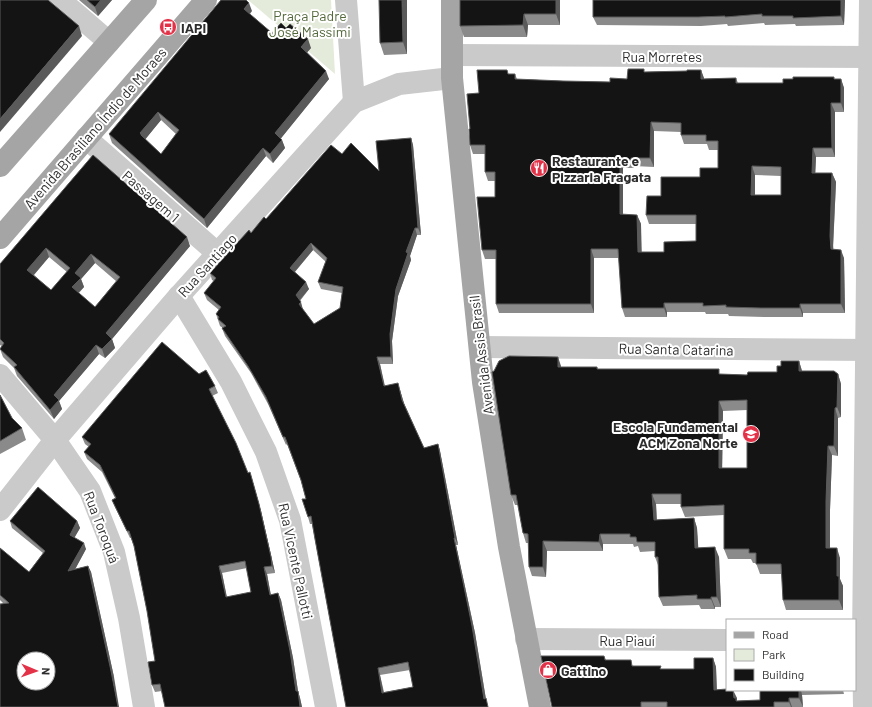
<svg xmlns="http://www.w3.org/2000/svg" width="872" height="707" font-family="Barlow,sans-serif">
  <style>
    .green { fill: #e4ebdb }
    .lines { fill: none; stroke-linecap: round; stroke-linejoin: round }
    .minor { stroke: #cacaca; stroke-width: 22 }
    .major { stroke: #a5a5a5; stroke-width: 22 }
    .wall { fill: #8a8a8a; fill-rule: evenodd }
    .shaded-wall { fill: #5a5a5a }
    .building { fill: #141414; stroke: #5a5a5a; fill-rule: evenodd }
    .labels { text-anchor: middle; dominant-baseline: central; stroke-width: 4; stroke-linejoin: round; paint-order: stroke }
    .park-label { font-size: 14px; fill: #53683b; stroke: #fff }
    .poi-label { font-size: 14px; font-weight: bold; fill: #2d2d2d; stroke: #fff; text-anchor: start }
    .street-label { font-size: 14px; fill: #2d2d2d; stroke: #fff }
  </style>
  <rect width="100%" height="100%" fill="#fff"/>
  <polygon class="green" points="248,0 331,0 335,74"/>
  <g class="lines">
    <g class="minor">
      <polyline points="60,0 109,42"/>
      <polyline points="346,0 354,102"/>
      <polyline points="452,55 872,57"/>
      <polyline points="86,138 217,253"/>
      <polyline points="179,296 231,382 266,452 290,520 326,707"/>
      <polyline points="480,347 872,350"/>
      <polyline points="0,375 55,440 90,491 114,552 129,618 144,707"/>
      <polyline points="0,510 55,440 179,296 354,102 399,84 452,78"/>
      <polyline points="526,639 727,640"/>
      <polyline points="864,707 863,641 870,0"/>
    </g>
    <g class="major">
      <polyline points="452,0 452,78 483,382 509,547 540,707"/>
      <polyline points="0,166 146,0"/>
      <polyline points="0,238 206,0"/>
    </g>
  </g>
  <g class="wall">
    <polygon points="79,0 112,0 98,16"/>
    <polygon points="407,0 407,54 384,55 380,43"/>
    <polygon points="560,0 560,25 528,25 527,37 464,37 460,26"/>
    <polygon points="845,0 844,25 796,26 795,24 765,25 764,23 728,26 727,24 701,26 597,25 593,17"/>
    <path d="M252,11L250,14L272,33L311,48L307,52L329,79L281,138L285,148L273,163L266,156L207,228L112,143L109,134ZM161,120L176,134L161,154L145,139Z"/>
    <path d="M701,70L704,79L736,78L738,83H783L841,79L844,88V112H835V157H816L815,173H832L836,182L833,250L844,258L845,313H803V317H764L729,316L728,314H706L705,312H667V317H625L622,308L619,258H594V313H499L496,304V259H485L482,250L495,197V181H488L485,172V154H473L470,145V129L479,93L509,74H515L517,79L563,81L610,82L627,79L645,72L687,71ZM654,131L681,132V135L684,144H707L709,150H718V168L661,196L646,215L649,224H696V241L664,252H641V224L637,215H623V168H634V166L654,167ZM755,175L781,176V195H755Z"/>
    <path d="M411,138L413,145L421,235H417L410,256L411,260L398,296L392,341L393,364H380L385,386L400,390L404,403L424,448L438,444L440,451L458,545H456L475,633L486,699L346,707L312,524H310L308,517L306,499L301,481L287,444L286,445L268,404L251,373L225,336L222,328H223L220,326L216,314L219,310L207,300L204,293L214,281L212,280L210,273L251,233L342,154L379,171ZM313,250L326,262L318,282L321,289L342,293L340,308L314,324L303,310L300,301L309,289L295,272ZM410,670L413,687L384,692L380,675Z"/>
    <path d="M93,155L190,246L112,339L115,348L105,358L99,354L59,401L62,409L54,419L17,376L14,368L3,357L0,349L2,346L0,345V264ZM49,257L67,272L51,290L34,275ZM95,263L116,281L95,307L79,293L84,287L81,279Z"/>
    <path d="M799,361L802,371L838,374L841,384V417L838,418V456L832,455L830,510V548L840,558V579L843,586V610H786L783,600L782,574H760L756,563H753L751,559H728L724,549V515L685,517L681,507V504H656L657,520L694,518L697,528L698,548L719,557L721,607H715V609H701L699,605L663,606L659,597L658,565L655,557V551L640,552L638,546L634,547L633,544H603V551H547L546,577L532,576L529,567L528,543H526L523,533L518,505H515L511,495L561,367H597L598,369L747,375L777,372L781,366ZM747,410V468H722L723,411Z"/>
    <path d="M199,374L215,386L218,393L212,396L248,473L252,479L261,511L273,564L275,573L267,574L271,595L278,593L281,600L293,658L298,691L300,698L302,707H165L162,691L155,692L152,685L155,661L147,611L134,546L131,538H130L115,507L112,500L115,498L102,472L87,459L84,452L89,447L85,444L82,437ZM247,568L251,592L227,597L222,573Z"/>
    <polygon points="0,395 12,418 22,428 26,440 0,454"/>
    <polygon points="10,521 77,521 80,528 74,538 86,549 75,569 88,566 91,572 114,677 4,604 0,600 0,548 29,572 43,553 12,528"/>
    <polygon points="604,656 606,660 634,666 662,669 694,669 713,658 716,667 717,690 737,698 737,701 760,700 760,690 843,690 844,694 802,695 803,707 552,707"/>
  </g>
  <g class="shaded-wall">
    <polygon points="101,0 112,0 98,16 95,7"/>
    <polygon points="402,0 407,0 407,54 403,42"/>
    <polygon points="556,0 560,0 560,25 556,14"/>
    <polygon points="841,0 845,0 844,25 841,16"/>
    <polygon points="249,3 252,11 247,17 244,9"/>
    <polygon points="524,14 528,25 527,37 523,25"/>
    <polygon points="79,26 82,36 0,132 0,119"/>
    <polygon points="308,39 311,48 305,55 301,47"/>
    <polygon points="701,70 704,78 704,88 701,79"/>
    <polygon points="326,71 329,79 278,142 275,133"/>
    <polygon points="841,79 844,88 844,112 841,103"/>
    <polygon points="831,103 835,112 835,157 832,148"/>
    <polygon points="158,112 161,120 144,141 144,143 140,133"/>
    <polygon points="651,122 654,131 654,167 650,158"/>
    <polygon points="411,138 413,145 421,235 418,228"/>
    <polygon points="282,140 285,148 273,163 270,154"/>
    <polygon points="263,148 266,156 207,228 204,219"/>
    <polygon points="813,148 816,157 815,181 812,173"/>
    <polygon points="631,158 634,166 634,168 631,160"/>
    <polygon points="620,159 623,168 623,223 620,214"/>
    <polygon points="752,166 755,175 755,203 751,195"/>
    <polygon points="832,173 836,182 833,245 834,258 831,249 830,236"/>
    <polygon points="637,215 641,224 642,261 638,252"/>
    <polygon points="415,228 417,235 410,256 411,260 398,296 392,341 393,364 391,357 390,334 396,289 406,252"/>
    <polygon points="187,237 190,246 112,339 115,348 105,358 102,349 106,333"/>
    <polygon points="311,243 313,250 292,275 290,268"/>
    <polygon points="46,248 49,257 31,278 27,270"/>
    <polygon points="591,249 594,258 594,313 591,304"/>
    <polygon points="841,250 844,258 845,313 841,304"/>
    <polygon points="91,254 95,263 81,279 84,287 75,296 72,287 75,273"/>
    <polygon points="306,282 309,289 298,302 296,295"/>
    <polygon points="301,302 303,310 301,311 299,304"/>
    <polygon points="664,303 667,312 667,317 664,308"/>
    <polygon points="800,304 803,313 803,317 800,308"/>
    <polygon points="96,345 99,354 59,401 62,409 54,419 50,410 54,395"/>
    <polygon points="377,357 380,364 386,393 384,386"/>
    <polygon points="558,357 561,366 561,377 558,367"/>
    <polygon points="799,361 802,371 799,371"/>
    <polygon points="838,374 841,384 841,417 837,407"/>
    <polygon points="398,383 400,390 405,407 402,400"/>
    <polygon points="719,401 723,411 722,478 719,468"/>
    <polygon points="835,408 838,418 838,456 834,446"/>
    <polygon points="438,444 440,451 458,545 455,538"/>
    <polygon points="828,446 832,455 830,510 830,558 826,548 826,501"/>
    <polygon points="250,472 261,511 273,564 275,573 272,566"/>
    <polygon points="652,494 656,504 657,530 654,520"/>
    <polygon points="694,518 697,528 699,558 695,548"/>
    <polygon points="77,521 80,528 72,542 70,535"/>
    <polygon points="600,534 603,544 603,551 599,542"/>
    <polygon points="454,538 456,545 475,633 487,706 484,699"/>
    <polygon points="543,541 547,551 546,577 543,567"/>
    <polygon points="84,543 86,549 71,577 68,571"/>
    <polygon points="715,547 719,557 721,607 717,597"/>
    <polygon points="837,548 840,558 840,579 843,586 843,610 839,600 837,576"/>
    <polygon points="88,566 91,572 114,677 119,707 118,707"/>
    <polygon points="219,566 222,573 228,604 226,597"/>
    <polygon points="264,567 267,574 272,602 270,595"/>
    <polygon points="278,593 281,600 293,658 299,698 296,691"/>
    <polygon points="711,597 715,607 715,609 711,599"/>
    <polygon points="713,658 716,667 717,700 714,690"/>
    <polygon points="378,668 380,675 385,700 382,693"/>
    <polygon points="733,690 737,698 737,702 734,698"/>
    <polygon points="799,690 801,690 802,695 803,707 799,698"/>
    <polygon points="298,691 300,698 302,707 300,707"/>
    <polygon points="789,698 792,707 791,707 789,702"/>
  </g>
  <g class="building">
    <polygon points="0,0 48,0 79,26 0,119"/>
    <polygon points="87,0 101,0 95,7"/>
    <path d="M221,0H246L249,3L244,9L272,33L281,23L286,28L290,24L308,39L301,47L326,71L275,133L282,140L270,154L263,148L204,219L109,134ZM158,112L179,130L161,154L141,135V134L140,133Z"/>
    <polygon points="379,0 402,0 403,42 380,43"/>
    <polygon points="460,0 556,0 556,14 524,14 523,25 460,26"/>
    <polygon points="593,0 841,0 841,16 793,18 793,16 762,16 762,14 725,17 725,16 698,17 593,17"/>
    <path d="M628,69H644V72L687,71V70H701V79L736,78V83H783V79H793V77H834V79H841V103H831L832,148H813L812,173H832L830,236L831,249L841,250V304H800V308H761L726,307V305L703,306V303H664V308H622L618,249H591V304H496V250H482L477,197H495V172H485V145H470L469,129H470L467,94L479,93L477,70H507L508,74H515V79L563,81L610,82V78L627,79ZM651,122L681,123V135H706V141H718V168H700V177H661V196H647L646,215H696V241L664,242V252H638L637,215L620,214V159L631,160V158H650ZM752,166L781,167V195H751Z"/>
    <path d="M411,138L418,228H415L406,252L408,253L396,289L390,334L391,357H377L384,386L398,383L402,400L424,448L438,444L455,538H454L472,626L484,699L486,698L488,707H346L315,539L311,516L308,517L302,499H306L301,480L285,437H283L266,397L248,366L222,328L226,326L218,319L219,317L216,314L221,307L204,293L216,278L210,273L249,230L251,233L264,217L266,219L331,145L342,154L351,143L379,171L376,141ZM311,243L327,258L318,282L343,287L340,308L314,324L299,304L301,302L296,295L306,282L290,268ZM408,662L413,687L382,693L378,668Z"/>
    <path d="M93,155L187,237L106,333L112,339L102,349L96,345L54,395L59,400L50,410L14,367L17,365L0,349L4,343L0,339V264ZM46,248L70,268L51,290L27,270ZM91,254L120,277L95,307L72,287L81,278L75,273Z"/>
    <path d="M162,342L199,374L206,370L215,386L209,389L236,443L248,473L250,472L259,504L271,557L272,566L264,567L270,595L278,593L290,651L296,691H298L300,707H165L160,684L152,685L148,662L155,661L147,611L134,546L129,531H127L112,500L116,498L100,465L84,452L91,444L82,437ZM245,561L251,592L226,597L219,566Z"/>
    <path d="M509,356L558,357V367H597V369H719V374L747,375L748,372H777V366H781V361H799V371H834L838,374L837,407L835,408L834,446H828L826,501V548H837V576H839V600H783L781,564H756V553H749V549H724V505L681,507V494H652L654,520L694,518L695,548L715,547L717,597H711V599H697V595L659,597L658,557H655V542H637L636,537H630V534H600L599,542L543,541V567H529L528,534L523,533L516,495H511L492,372L494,371L499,361ZM747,400V468H719V401Z"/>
    <polygon points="0,395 12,418 22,428 0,441"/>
    <path d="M38,487L77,521L70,535L84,543L68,571L88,566L111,671L118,707H0V604L9,603L0,595V548L29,572L45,551L10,521ZM24,659H48V683H24Z"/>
    <polygon points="541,656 604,656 605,660 631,660 632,666 661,666 660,669 694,669 694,658 713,658 714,690 727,689 727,690 733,690 734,698 736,698 736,701 760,700 760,690 799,690 799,698 789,698 789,702 774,702 774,707 667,707 667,702 641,702 641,707 552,707"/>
  </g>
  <defs>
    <g id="bus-disc" transform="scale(0.9)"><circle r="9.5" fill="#e33148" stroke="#fff"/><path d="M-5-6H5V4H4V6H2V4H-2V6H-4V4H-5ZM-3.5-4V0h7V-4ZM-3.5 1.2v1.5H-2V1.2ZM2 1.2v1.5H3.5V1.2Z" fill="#fff"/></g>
    <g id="restaurant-disc" transform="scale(0.9)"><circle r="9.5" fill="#e33148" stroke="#fff"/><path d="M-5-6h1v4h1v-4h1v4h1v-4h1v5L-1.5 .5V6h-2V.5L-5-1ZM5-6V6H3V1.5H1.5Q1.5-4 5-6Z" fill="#fff"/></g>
    <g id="school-disc" transform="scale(0.9)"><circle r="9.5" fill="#e33148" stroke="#fff"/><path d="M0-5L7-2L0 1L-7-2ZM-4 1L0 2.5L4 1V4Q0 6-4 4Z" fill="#fff"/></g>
    <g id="shop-disc" transform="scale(0.9)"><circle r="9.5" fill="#e33148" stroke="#fff"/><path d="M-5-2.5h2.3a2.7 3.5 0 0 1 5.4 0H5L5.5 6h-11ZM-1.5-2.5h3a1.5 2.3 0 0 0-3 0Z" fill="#fff"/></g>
  </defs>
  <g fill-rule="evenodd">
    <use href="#bus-disc" x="168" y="27"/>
    <use href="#restaurant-disc" x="539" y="168"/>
    <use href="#school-disc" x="751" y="434"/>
    <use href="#shop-disc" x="548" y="670"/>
  </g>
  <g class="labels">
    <g class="park-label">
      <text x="310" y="15">Praça Padre<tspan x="310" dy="16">José Massimi</tspan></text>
    </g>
    <g class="poi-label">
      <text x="181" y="27">IAPI</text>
      <text x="552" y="160">Restaurante e<tspan x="552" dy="16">Pizzaria Fragata</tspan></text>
      <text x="738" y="426" text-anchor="end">Escola Fundamental<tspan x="738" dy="16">ACM Zona Norte</tspan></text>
      <text x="561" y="670">Gattino</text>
    </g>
    <g class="street-label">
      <text x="662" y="56">Rua Morretes</text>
      <text transform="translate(95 128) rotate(-49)">Avenida Brasiliano Índio de Moraes</text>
      <text transform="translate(151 196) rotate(41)">Passagem 1</text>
      <text transform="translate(207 265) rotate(-48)">Rua Santiago</text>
      <text transform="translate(676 349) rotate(1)">Rua Santa Catarina</text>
      <text transform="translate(481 355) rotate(-97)">Avenida Assis Brasil</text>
      <text transform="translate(102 527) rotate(69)">Rua Toroquá</text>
      <text transform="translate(296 561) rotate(78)">Rua Vicente Pallotti</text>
      <text x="627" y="640">Rua Piauí</text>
    </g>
  </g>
  <rect x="726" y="619" width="130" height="72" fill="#ffffff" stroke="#ababab"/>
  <rect x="734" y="632" width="20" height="6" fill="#a5a5a5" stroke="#ababab"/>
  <text x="762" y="639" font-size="12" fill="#2d2d2d">Road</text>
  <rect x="734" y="649" width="20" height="12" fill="#e4ebdb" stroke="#ababab"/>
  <text x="762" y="659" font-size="12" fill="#2d2d2d">Park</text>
  <rect x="734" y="669" width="20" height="12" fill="#141414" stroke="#ababab"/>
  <text x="762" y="679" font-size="12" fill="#2d2d2d">Building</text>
  <g transform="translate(36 671) rotate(92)"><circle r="19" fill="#ffffff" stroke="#ababab"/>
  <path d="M0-3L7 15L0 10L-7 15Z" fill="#e33148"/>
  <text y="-6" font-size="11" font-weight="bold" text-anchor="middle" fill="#2d2d2d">N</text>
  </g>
</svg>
